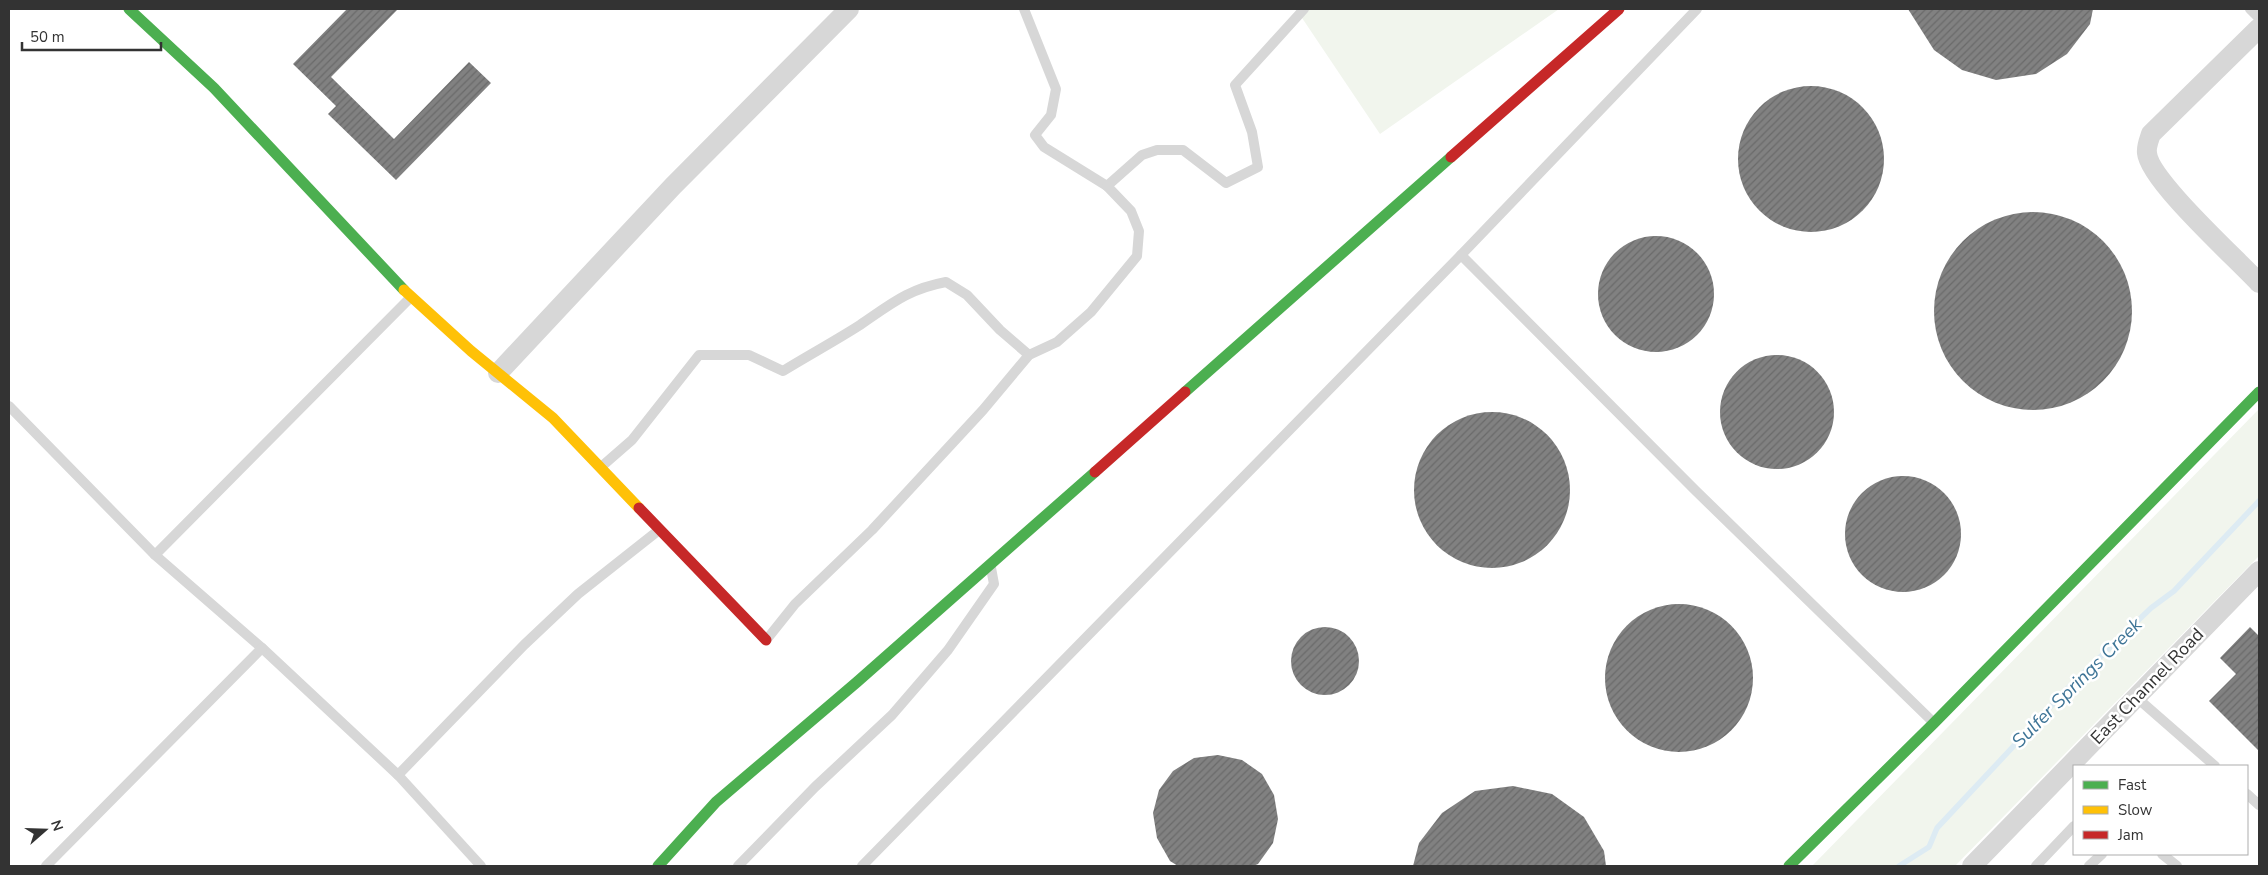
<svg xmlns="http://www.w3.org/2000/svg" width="2268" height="875" font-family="'Nunito Sans',sans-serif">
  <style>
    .grass { fill: #f1f5ed }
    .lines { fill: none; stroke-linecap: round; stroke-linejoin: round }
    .stream { stroke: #ddebf3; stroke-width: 5.5 }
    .building { fill: url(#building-hatch) }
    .lane { stroke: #d7d7d7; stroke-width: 10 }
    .street { stroke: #d7d7d7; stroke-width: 20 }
    .fast { stroke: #4caf50; stroke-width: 11 }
    .slow { stroke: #ffc107; stroke-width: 11 }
    .jam { stroke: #c62828; stroke-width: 11 }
    .labels { text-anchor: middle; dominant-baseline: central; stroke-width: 5; stroke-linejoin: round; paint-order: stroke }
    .street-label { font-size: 18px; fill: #333; stroke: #fff }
    .water-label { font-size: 19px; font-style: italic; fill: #3f7597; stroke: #fff }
  </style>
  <defs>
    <pattern id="building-hatch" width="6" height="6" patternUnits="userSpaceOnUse" patternTransform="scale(1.25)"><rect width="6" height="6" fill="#818181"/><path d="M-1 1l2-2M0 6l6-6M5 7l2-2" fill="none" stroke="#6a6a6a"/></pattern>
  </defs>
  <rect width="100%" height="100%" fill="#fff"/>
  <g class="grass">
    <polygon points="1296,9 1559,9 1380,134"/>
    <polygon points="2259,409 2259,556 1955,866 1812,866"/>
  </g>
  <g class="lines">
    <polyline class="stream" points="1899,866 1929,847 1937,828 2068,688 2151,608 2174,591 2259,501"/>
  </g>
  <g class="building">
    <polygon points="347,9 398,9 331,77 394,139 469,62 491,83 396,180 328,114 336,106 293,64"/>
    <polygon points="1908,9 2093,9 2090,24 2067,54 2036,74 1996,80 1962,70 1934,50"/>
    <circle cx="1811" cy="159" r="73"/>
    <circle cx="2033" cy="311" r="99"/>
    <circle cx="1656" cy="294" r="58"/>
    <circle cx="1777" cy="412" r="57"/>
    <circle cx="1492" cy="490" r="78"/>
    <circle cx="1903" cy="534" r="58"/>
    <circle cx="1679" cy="678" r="74"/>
    <polygon points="2250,627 2259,636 2259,751 2209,701 2236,674 2220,658"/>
    <circle cx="1325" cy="661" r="34"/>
    <polygon points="1218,755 1242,760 1262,774 1274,795 1278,819 1273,843 1258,864 1253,866 1178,866 1170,861 1157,838 1153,813 1159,790 1173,771 1194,758"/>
    <polygon points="1513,786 1552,794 1584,817 1604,851 1606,866 1413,866 1419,843 1442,813 1475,791"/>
  </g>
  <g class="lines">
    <g class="lane">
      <polyline points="1024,9 1056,89 1051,115 1035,135 1044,147 1107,186"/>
      <polyline points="2250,9 2259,18"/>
      <polyline points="1461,255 1695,490 1933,722"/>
      <polyline points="9,406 155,555 410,298"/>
      <path d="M601,467L632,440L699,355H749L783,371C809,355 835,341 860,325C891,304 908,289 946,282L967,295L1000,330L1029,355"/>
      <polyline points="155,555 262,648 398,775 524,645 578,594 659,530"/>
      <polyline points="767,639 795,604 872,530 983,410 1029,355 1057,342 1091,312 1137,256 1139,231 1131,211 1107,186 1142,155 1157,150 1183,150 1226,183 1258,167 1252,132 1235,85 1304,9"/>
      <polyline points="2136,697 2215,766"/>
      <polyline points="398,775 481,866"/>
      <polyline points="2247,794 2259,805"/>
      <polyline points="2162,854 2177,866"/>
      <polyline points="46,866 262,648"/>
      <polyline points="738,866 815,787 892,715 948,650 994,584 991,568"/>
      <polyline points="862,866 1461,255 1697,9"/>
      <polyline points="2036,866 2074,826"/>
      <polyline points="2089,866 2102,854"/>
    </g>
    <g class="street">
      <path d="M2259,28L2151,134C2149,140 2146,147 2147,153C2149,180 2237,259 2259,283"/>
      <polyline points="498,373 673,186 849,9"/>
      <polyline points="1972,866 2259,571"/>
    </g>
    <g class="fast">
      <polyline points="129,9 214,88 404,290"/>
      <polyline points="1185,392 1451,157"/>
      <polyline points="658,866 716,802 857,682 1095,472"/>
      <polyline points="1789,866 1934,723 2259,392"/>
    </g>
    <polyline class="slow" points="404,290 471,351 553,418 639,508"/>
    <g class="jam">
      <polyline points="1451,157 1619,9"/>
      <polyline points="1095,472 1185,392"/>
      <polyline points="639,508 766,640"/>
    </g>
  </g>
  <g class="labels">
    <g class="street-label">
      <text transform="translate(2147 686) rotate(-46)">East Channel Road</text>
    </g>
    <g class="water-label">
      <text transform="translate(2077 683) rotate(-45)">Sulfer Springs Creek</text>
    </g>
  </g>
  <rect width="2268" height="875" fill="none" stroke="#333333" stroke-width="20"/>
  <rect x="2073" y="765" width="175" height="90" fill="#ffffff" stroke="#adadad"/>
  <rect x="2083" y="781" width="25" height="8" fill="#4caf50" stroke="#adadad"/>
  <text x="2118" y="790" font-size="15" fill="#333333">Fast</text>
  <rect x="2083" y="806" width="25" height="8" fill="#ffc107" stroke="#adadad"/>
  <text x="2118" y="815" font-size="15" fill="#333333">Slow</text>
  <rect x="2083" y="831" width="25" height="8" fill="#c62828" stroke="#adadad"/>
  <text x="2118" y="840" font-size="15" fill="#333333">Jam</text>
  <g transform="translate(45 830) rotate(70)" stroke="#ffffff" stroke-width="4" paint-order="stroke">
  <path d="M0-4L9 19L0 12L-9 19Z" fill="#333333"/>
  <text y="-8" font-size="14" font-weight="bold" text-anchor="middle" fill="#333333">N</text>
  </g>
  <path d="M22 42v8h139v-8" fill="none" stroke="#333333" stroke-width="2.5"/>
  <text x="30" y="42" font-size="15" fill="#333333" stroke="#ffffff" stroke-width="4" paint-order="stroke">50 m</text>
</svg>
